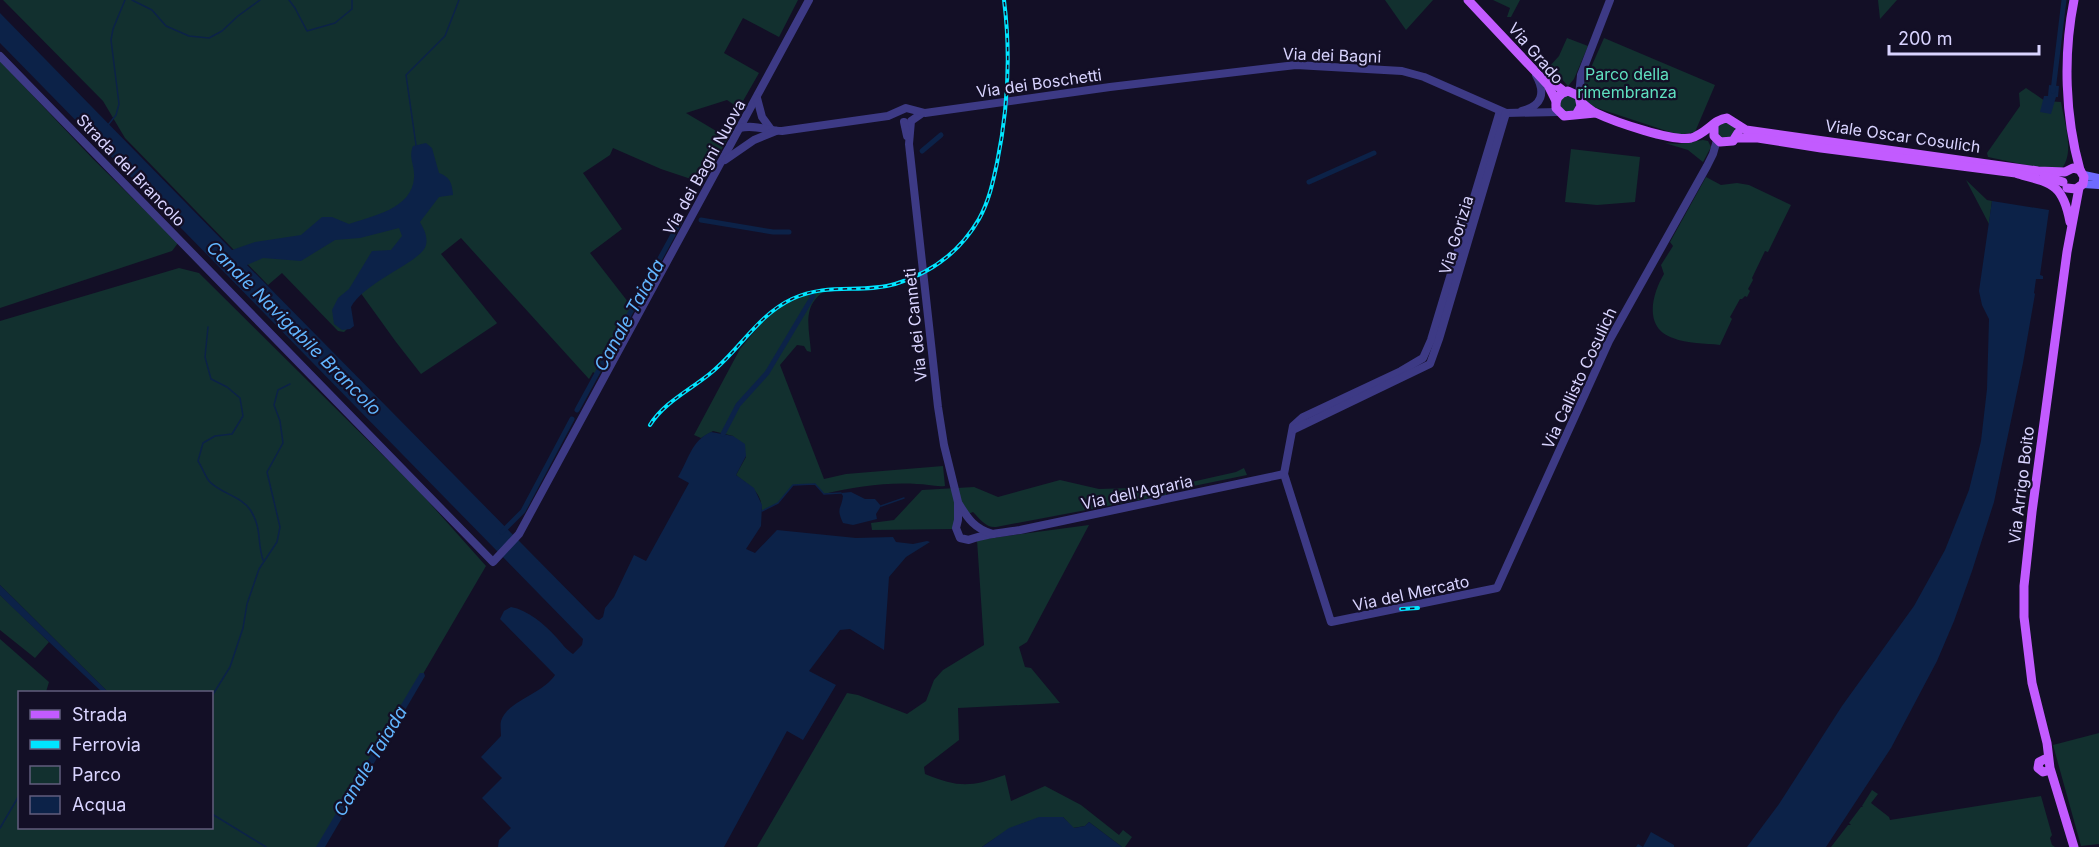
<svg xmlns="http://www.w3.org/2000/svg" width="2099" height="847" font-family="Inter,sans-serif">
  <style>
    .green { fill: #12302f }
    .water { fill: #0c2248 }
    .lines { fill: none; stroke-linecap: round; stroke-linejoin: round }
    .stream { stroke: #0c2248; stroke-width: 1.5 }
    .canal { stroke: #0c2248; stroke-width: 5 }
    .tertiary { stroke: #3d3a85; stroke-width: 8 }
    .secondary { stroke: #6f6bff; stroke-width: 8 }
    .primary { stroke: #c25bff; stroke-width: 9 }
    .rail-casing { stroke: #00e5ff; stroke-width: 4 }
    .rail { stroke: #130f26; stroke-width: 1.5; stroke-dasharray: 4.5; stroke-linecap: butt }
    .labels { text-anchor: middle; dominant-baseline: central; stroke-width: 4.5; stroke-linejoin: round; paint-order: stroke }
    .street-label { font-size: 16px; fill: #d9d4ff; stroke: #130f26 }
    .park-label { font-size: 16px; fill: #5fe0c0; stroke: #130f26 }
    .water-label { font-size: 18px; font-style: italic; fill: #62b6ff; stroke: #130f26 }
  </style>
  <rect width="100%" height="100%" fill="#130f26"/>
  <g class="green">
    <polygon points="3,0 798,0 779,37 743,18 724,53 759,73 739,108 727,100 686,113 728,138 703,183 661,169 613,148 610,155 583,173 622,229 590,253 632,307 596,374 593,372 589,379 461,238 441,254 497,323 496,324 421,374 396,342 360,292 350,300 347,329 344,332 338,331 282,273 268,285 125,138 103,101"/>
    <polygon points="1385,0 1433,0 1406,30"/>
    <polygon points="1493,0 1520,0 1511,17 1507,17 1510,8"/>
    <polygon points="1878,0 1897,0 1880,19"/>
    <polygon points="1567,38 1588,46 1574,79 1568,86 1550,66 1559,56"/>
    <path d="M1604,38L1715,85L1695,132L1679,135L1597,108C1587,103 1583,99 1582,88Z"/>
    <polygon points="0,61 93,159 178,243 172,251 0,308"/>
    <path d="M2026,88L2045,101L2061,102C2064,121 2075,152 2062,168H2040L1988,157L1987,153L2020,106L2019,93Z"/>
    <polygon points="1564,95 1576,97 1577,109 1568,114 1560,109 1559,100"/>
    <polygon points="1724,120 1735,127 1734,137 1719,139 1716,126"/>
    <polygon points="1703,140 1708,141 1711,147 1703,162 1688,150 1665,143 1678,144"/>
    <polygon points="1571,149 1640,157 1635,202 1597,205 1565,202"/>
    <path d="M1706,177L1721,185L1737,183L1749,185L1791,205L1768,252L1765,251L1752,278L1753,280L1748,289L1750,291L1747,297L1745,296L1742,299H1740L1730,317L1732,319L1720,345C1705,343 1687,344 1673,338C1643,328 1652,294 1664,274L1661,265L1673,246L1670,242Z"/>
    <polygon points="1966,180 1987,200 1992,201 1989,224"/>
    <polygon points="179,268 199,273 204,278 419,491 486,566 322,847 0,847 0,639 49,682 46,692 20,692 20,828 212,828 212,692 108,692 0,585 0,321"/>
    <path d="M828,289C801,304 809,326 811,352L807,351L804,346L797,345L780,365L824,479L846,474L943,466L945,486C935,487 926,484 917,484C886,482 854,487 824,494L815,484L793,485L778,503L762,511C762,491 749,486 736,475L746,457L733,436L713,431L701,438L694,435L740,349L771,312L797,297Z"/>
    <polygon points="1244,468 1247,475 1179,489 1178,485 1236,472"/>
    <path d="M1060,480L1099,489L1165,487L1166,495L996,527C986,528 980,519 973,512L957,518L953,529L872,530L871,523L894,520L922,490L974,487L998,497Z"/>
    <path d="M1089,525L1027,642L1019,647L1025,667L1031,668L1060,703L958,708L959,740L924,767L925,774C959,788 971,787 1005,775L1011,801L1045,786L1081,805L1119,835L1123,830L1132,837L1125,847H1122L1089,822L1085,826L1073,828L1063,817C1027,817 1011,827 982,847H757L847,693L858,695L907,714L926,701L934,680L943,670L984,645L977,540Z"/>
    <polygon points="0,595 49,642 35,658 0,630"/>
    <polygon points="2099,733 2099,844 2081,846 2053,745"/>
    <polygon points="1872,790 1878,794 1871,803 1889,817 1890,820 2041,796 2052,835 2050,838 2052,845 2055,847 1831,847 1848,825 1851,825 1849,823 1861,807 1863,807 1862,806"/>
  </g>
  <g class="water">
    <path d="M0,13L232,250L255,242L301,235L322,217H332L349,224C372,216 412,209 414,178C415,165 408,158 413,146L426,143L432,148L439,173C450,177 452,183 453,195L439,197L420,222C424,229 428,237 426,245C422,262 365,281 351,307L354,326L350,329L342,330L334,324L332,310L338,298L349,289L372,251L391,250L402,236L399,228L360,238L335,240L301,261L263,258L247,265L596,619L599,620L603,617L605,608L614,597L634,555L646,561L689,483L678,477C689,459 691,441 711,432L733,436L745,444L746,456L736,475L754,488L762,505L761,526L746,549L755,553L777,530L856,538L893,537L896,542L913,544L927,541L930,542L906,557L889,577L884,650L850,629L840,630L809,671L836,685L803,740L787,731L724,847H498L499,840L511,828L482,798L502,778L481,757L501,736C501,731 500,725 501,721C507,701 543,694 555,675L500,619L504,611L511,607C528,610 544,624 556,637C561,642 566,650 573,654L582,645L583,639L0,43Z"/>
    <polygon points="2049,85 2059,86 2058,97 2056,97 2051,114 2040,112 2044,96 2048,96"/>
    <polygon points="1992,201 2049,210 2040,275 2043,276 2043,279 2036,279 2034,293 2035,294 2023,363 1994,502 1972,571 1954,621 1937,661 1891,748 1826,847 1747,847 1779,804 1842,706 1914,606 1945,550 1969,490 1981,441 1987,389 1989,319 1982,305 1979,291"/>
    <path d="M851,492L865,499H875L881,506L876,514L877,519L853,525L843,523C836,507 841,511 843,496L841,493Z"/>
    <polygon points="0,585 108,692 102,692 11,606 0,595"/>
    <polygon points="420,673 424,673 425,676 325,847 316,847"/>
    <polygon points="1039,817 1063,817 1074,828 1085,826 1089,822 1122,847 982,847 1009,828"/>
    <polygon points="1651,832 1674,845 1674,847 1636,847 1638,844 1643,847"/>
  </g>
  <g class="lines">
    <g class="stream">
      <polyline points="132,0 152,10 166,26 189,36 209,38 222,31 238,16 260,0"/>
      <polyline points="289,0 295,8 307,31 335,23 352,9 352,0"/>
      <polyline points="108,125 116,115 119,104 111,40 113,29 125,0"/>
      <polyline points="416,145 406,75 445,36 459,0"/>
      <path d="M208,327L205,357L211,379L227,387L240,398L243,416L232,434L215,436L203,443L198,461C202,467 205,476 209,481C219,493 242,496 251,511C262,529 257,542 263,560"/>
      <polyline points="881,506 904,498"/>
      <polyline points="762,511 778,503 793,485 815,484 824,494 841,493"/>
      <polyline points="212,696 230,667 243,628 247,604 259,569 277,542 280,527 267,472 283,443 280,421 274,405 278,390 290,384"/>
      <polyline points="212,814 266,847"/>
      <polyline points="0,828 20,794"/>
    </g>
    <g class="canal">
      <polyline points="2053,91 2064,0"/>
      <polyline points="922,151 941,135"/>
      <polyline points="1309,182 1374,153"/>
      <polyline points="701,220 773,232 789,232"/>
      <polyline points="577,410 681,220"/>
      <polyline points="723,434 738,405 767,373 813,296"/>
      <polyline points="502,532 523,511 572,419"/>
    </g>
    <g class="tertiary">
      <polyline points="0,56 493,562 519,534 809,0"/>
      <polyline points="1579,96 1581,75 1610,0"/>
      <polyline points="757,98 762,117 770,128"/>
      <polyline points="1500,111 1431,340 1423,358 1401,371 1303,417 1293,426 1284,474 1331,622 1497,588 1609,341 1707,166 1713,154 1717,140"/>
      <path d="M1522,111C1542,106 1546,93 1536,75"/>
      <path d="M921,114L911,121L909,144L938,407L944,445L958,502V520L956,528L960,538L969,540C979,535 1007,532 1020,530L1284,474"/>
      <polyline points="904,122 907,136"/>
      <path d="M740,128C755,124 768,131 782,131L888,116L906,108L925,113L1110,87L1296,65L1402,71L1424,77L1506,113L1558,112"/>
      <polyline points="725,160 754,140 776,131"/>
      <polyline points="1295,429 1430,364 1439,339 1506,113"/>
      <path d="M959,504C968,519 975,529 993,534"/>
    </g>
    <g class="secondary">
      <polyline points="2084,175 2099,178"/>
      <polyline points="2083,184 2099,185"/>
    </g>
    <g class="primary">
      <polyline points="1468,0 1548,85 1556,101"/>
      <path d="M2074,0C2063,55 2065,116 2080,170"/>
      <polyline points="1548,79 1565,92"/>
      <path d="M1581,102C1586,106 1591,111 1596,113C1615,122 1673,142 1691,138C1706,134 1714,119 1727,118L1746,130L2038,171L2065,172L2073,168L2080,170L2084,177L2083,184L2076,189L2067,188"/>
      <path d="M1577,113L1581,106L1579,96L1568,91C1559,93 1555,99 1556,108L1564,116L1595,113"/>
      <polyline points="1714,125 1714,136 1720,142 1733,141 1738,133"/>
      <polyline points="1736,138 1758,138 1821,148 2016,173"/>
      <path d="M2018,174C2052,183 2063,184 2070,222"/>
      <polyline points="2044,176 2063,182"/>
      <polyline points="2045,759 2039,762 2038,768 2043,772 2047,771"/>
      <polyline points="2074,847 2050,768 2047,743 2032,683 2024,617 2024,586 2032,512 2067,252 2079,188"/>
    </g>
    <g class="rail-casing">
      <g id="rail">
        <path d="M650,425C664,402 692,389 712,372C740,349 758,315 792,299C828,282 861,294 895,284C931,273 960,252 979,219C989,201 993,182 997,163C1008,109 1011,55 1004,0"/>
        <polyline points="1401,609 1418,608"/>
      </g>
    </g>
    <use href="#rail" class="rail"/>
  </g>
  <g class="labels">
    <g class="street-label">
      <text transform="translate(1536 53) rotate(49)">Via Grado</text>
      <text transform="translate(1332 55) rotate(2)">Via dei Bagni</text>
      <text transform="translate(1039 83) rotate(-8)">Via dei Boschetti</text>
      <text transform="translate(1903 136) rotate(8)">Viale Oscar Cosulich</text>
      <text transform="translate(704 167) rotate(-61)">Via dei Bagni Nuova</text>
      <text transform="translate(131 170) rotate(46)">Strada del Brancolo</text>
      <text transform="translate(1456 235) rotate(-73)">Via Gorizia</text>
      <text transform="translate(915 325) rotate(-96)">Via dei Canneti</text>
      <text transform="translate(1579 378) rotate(-65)">Via Callisto Cosulich</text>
      <text transform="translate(2021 485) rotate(-83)">Via Arrigo Boito</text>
      <text transform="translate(1137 492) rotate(-12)">Via dell'Agraria</text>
      <text transform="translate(1411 593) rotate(-12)">Via del Mercato</text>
    </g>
    <g class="park-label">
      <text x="1627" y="74">Parco della<tspan x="1627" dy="18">rimembranza</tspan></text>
    </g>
    <g class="water-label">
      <text transform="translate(629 315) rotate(-61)">Canale Taiada</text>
      <text transform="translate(294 328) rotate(45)">Canale Navigabile Brancolo</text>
      <text transform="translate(370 761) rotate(-59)">Canale Taiada</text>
    </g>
  </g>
  <rect x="18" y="691" width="195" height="138" fill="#130f26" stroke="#625e7d" stroke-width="1.5"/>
  <rect x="30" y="710" width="30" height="9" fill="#c25bff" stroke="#625e7d" stroke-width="1.5"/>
  <text x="72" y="721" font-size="18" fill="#d9d4ff">Strada</text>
  <rect x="30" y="740" width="30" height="9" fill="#00e5ff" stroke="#625e7d" stroke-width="1.5"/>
  <text x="72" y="751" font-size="18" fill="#d9d4ff">Ferrovia</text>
  <rect x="30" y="766" width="30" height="18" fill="#12302f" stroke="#625e7d" stroke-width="1.5"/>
  <text x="72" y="781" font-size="18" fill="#d9d4ff">Parco</text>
  <rect x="30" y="796" width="30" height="18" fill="#0c2248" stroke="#625e7d" stroke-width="1.5"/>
  <text x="72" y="811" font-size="18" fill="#d9d4ff">Acqua</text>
  <path d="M1889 45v9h150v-9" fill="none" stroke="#d9d4ff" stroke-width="3"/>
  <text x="1898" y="45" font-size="18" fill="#d9d4ff" stroke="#130f26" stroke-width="4.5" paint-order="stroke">200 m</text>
</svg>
